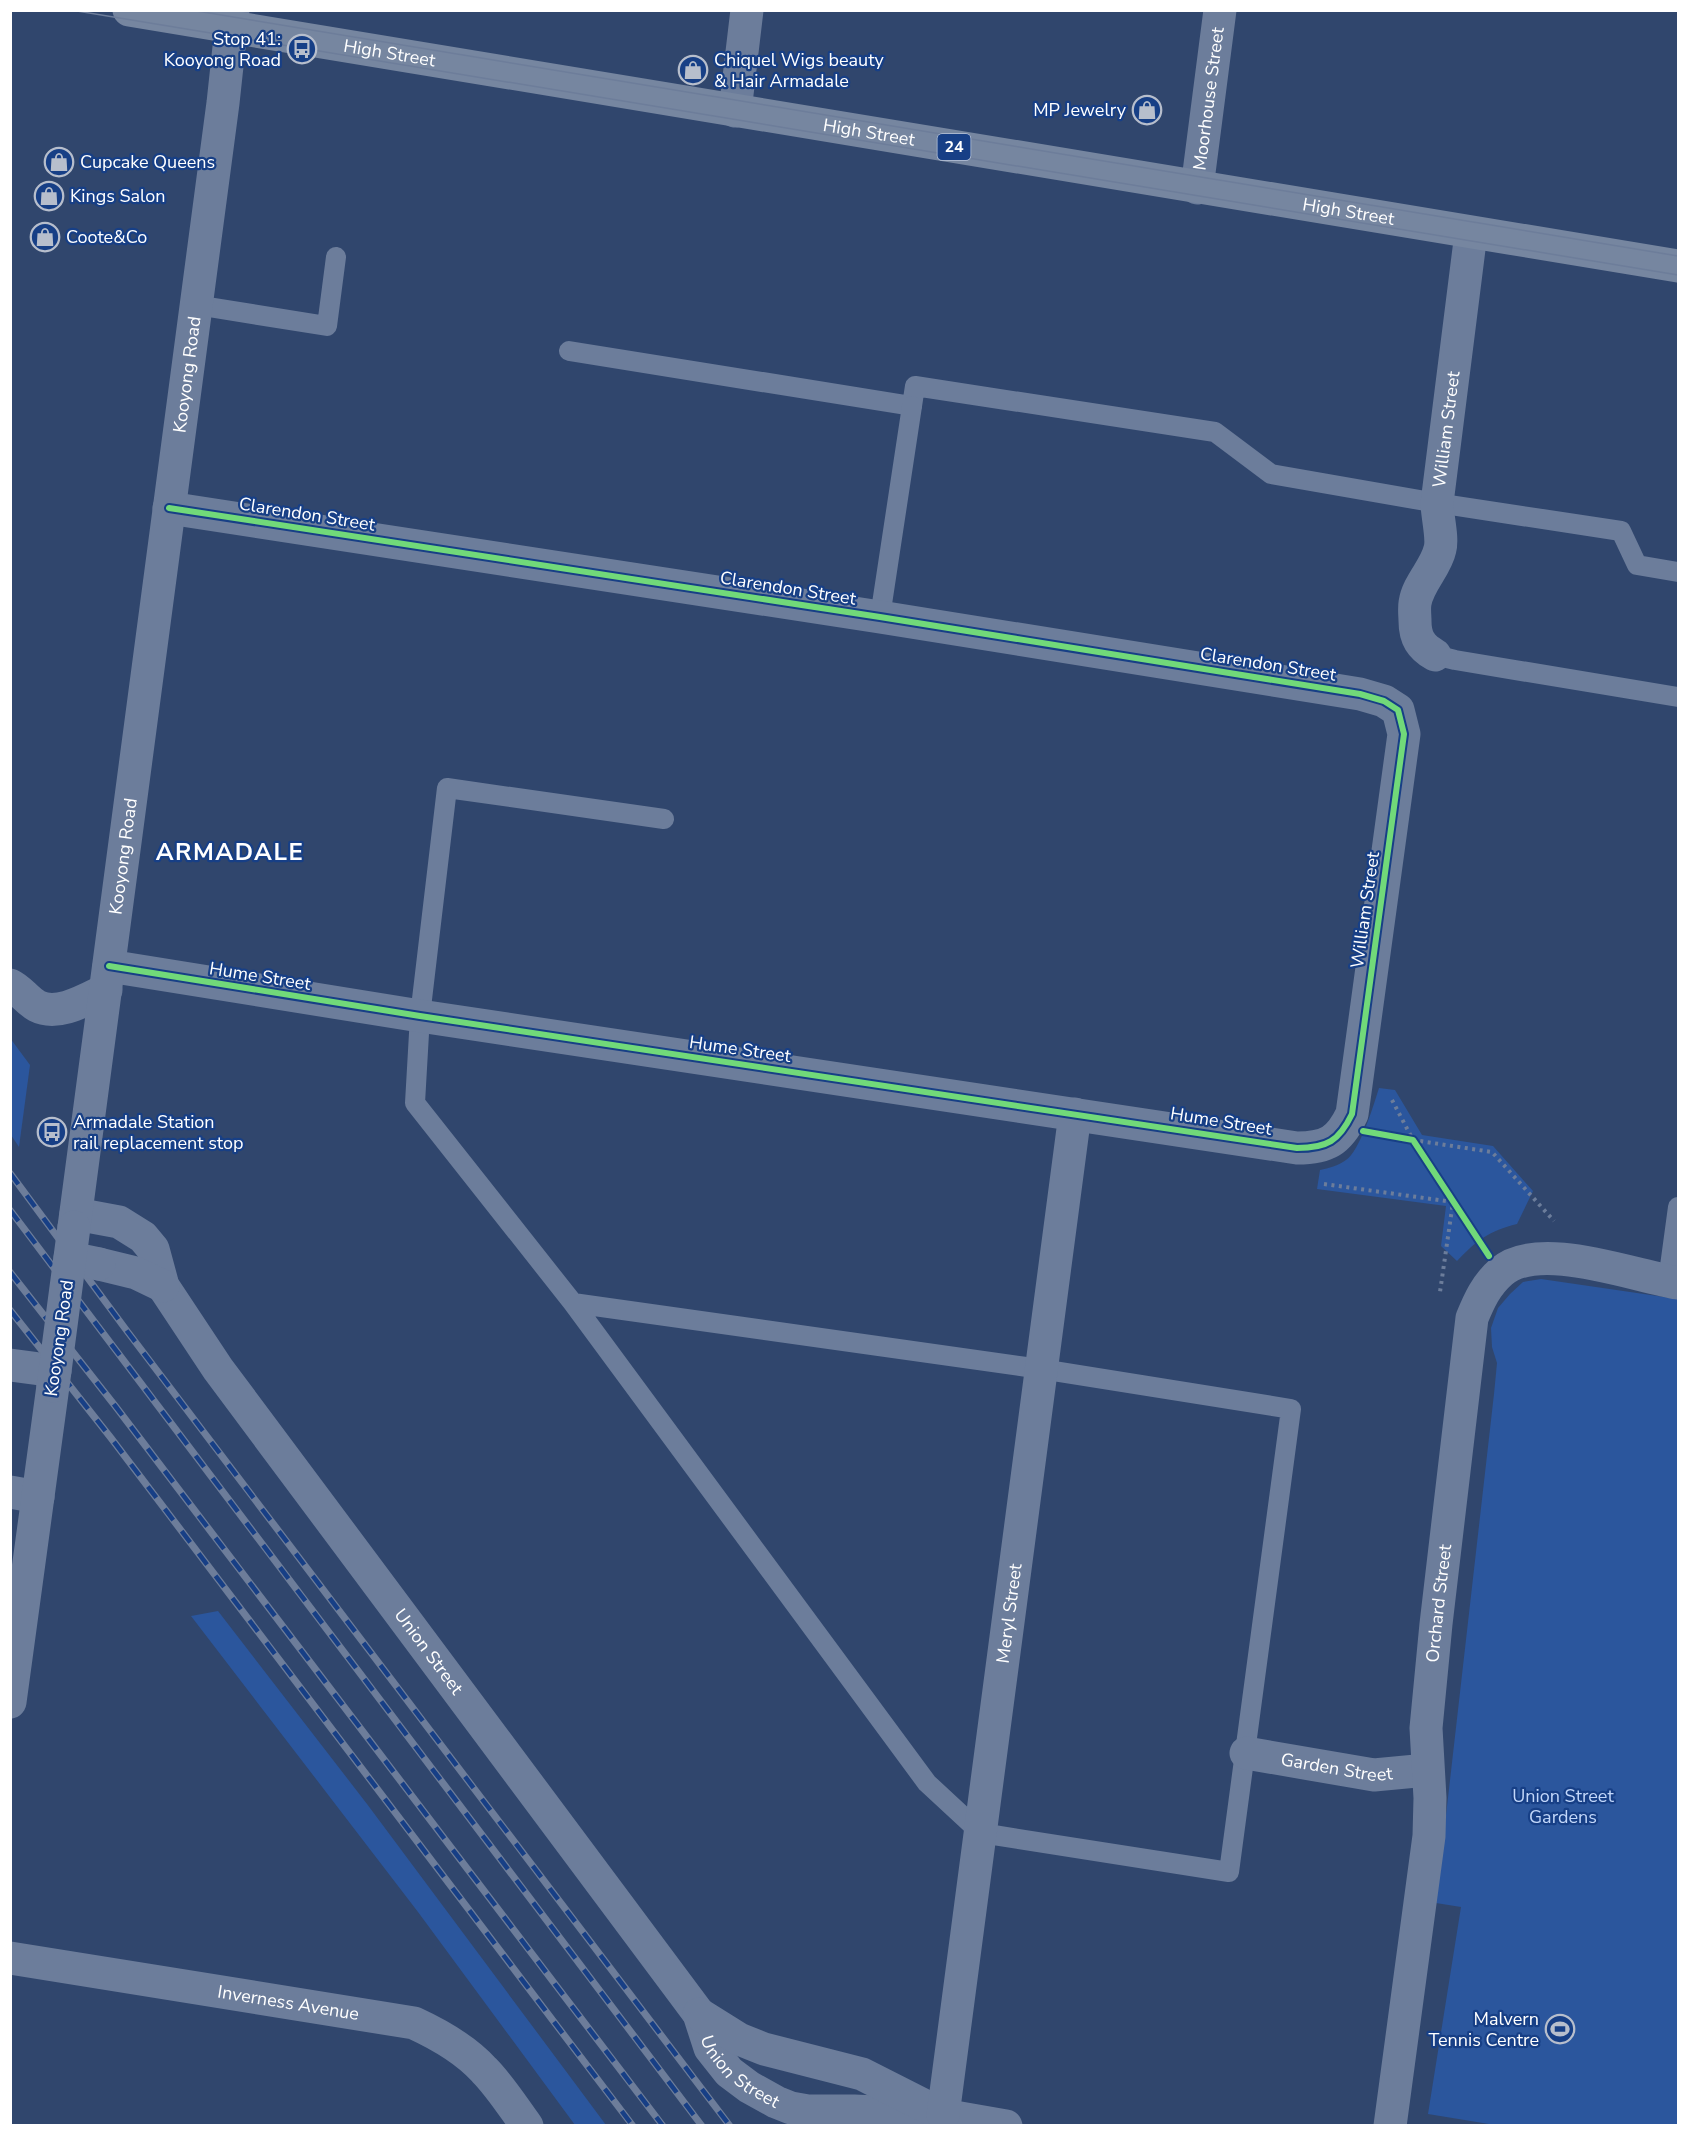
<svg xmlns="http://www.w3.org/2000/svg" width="1689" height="2136" font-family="'Nunito Sans',sans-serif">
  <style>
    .green { fill: #2b569d }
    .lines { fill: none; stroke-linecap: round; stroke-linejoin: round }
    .path { stroke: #6c7d9b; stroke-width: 4; stroke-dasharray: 3 4.5; stroke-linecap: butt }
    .service { stroke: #6c7d9b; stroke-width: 20 }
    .minor { stroke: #6c7d9b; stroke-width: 33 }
    .tertiary { stroke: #6c7d9b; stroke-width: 33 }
    .primary { stroke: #7686a0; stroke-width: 33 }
    .tram { stroke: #6d7d9a; stroke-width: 1.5 }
    .rail-casing { stroke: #6d7d9a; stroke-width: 7 }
    .rail { stroke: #173f86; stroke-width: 4.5; stroke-dasharray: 14; stroke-linecap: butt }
    .minor-bridge { stroke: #6c7d9b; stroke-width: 33 }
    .tertiary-bridge { stroke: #6c7d9b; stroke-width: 33 }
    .cycleway-casing { stroke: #173f86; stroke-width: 10 }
    .cycleway { stroke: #71d979; stroke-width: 6 }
    .labels { text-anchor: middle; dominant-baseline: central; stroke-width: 4.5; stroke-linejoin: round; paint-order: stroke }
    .shield { fill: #173f86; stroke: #b9c5db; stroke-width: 1.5 }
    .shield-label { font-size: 16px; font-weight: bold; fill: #fff }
    .poi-label { font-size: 18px; fill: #fff; stroke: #173f86; text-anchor: start }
    .street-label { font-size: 18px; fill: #fff; stroke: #173f86 }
    .park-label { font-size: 18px; fill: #c2d7fa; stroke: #173f86 }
    .district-label { font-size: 24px; font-weight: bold; letter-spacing: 1.5px; fill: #fff; stroke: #173f86 }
  </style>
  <rect width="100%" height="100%" fill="#30466d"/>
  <g class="green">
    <polygon points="10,1038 30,1065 19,1147 11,1135"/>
    <path d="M1379,1088L1395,1090L1422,1135L1493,1146L1533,1191L1517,1224C1489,1231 1477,1240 1457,1261L1441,1246L1446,1206L1317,1189L1320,1170C1329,1168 1338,1166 1346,1160C1360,1151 1374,1104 1379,1088Z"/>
    <polygon points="1541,1279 1678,1299 1678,2125 1495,2125 1428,2114 1461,1907 1436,1903 1494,1394 1497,1363 1492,1347 1491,1328 1498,1308 1510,1294 1523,1282"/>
    <polygon points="218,1611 367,1804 606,2125 575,2125 418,1912 191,1616"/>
  </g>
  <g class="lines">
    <g class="path">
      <polyline points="1392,1100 1413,1140 1492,1152 1554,1221"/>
      <polyline points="1324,1184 1453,1202 1440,1292"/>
    </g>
    <g class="service">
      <polyline points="196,305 327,326 336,257"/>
      <polyline points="569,351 912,406 915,386 1215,432 1271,474 1437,503 1621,531 1637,565 1678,572"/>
      <polyline points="880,617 912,406"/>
      <polyline points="1435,655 1455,660 1678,697"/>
      <polyline points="1668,1281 1678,1207"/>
      <polyline points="573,1303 1041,1369 1291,1409 1229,1872 981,1833 927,1783 573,1303 415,1103 420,1016 447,788 664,819"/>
    </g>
    <g class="minor">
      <polyline points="735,111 747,10"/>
      <path id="s1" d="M1197,188L1220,10"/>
      <path id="s2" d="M1435,655C1421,647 1415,638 1415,621C1415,616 1414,609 1415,603C1418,583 1436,568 1440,549C1443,538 1437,515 1437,503L1471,233"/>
      <path d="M109,966L420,1016L1297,1148C1327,1148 1339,1141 1352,1114L1404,734L1398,710L1384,701L1360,694L880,617L169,508"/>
      <path d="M10,985C21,990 26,1000 37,1006C58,1017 87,999 106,990"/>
      <path id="s3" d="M76,1214L119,1222L143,1237L153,1249L163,1286L218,1369L699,2014L710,2048L729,2072L749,2087L776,2102L791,2108L808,2111H854L943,2115L1006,2126"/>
      <polyline points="99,1264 136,1273 163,1286"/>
      <polyline points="10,1365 55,1371"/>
      <polyline points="10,1492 38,1497"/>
      <path id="s4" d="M1246,1753L1374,1775L1427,1770"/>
      <path id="s5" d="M10,1958L414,2023C440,2035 465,2049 484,2070C500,2086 513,2107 527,2126"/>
      <polyline points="699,2014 739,2039 764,2049 862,2074 933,2110"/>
      <path id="s6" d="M943,2115L1075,1114"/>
      <path id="s7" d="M1390,2126L1429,1836L1430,1798L1426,1728L1436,1624L1472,1318C1479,1301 1486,1285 1501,1272C1538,1239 1634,1276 1678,1283"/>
    </g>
    <g class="tertiary">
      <path id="s8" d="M74,1227L223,103L233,10"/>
      <polyline points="10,1702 53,1386"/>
    </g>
    <path class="primary" id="s9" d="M129,10L1678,266"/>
    <g class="tram">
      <polyline points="71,10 1678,275"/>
      <polyline points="191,10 1678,256"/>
    </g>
    <g class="rail-casing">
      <g id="rail">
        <polyline points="10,1173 127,1331 730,2126"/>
        <polyline points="10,1210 702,2126"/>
        <polyline points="10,1272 116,1407 663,2126"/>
        <polyline points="10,1310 111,1438 633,2126"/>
      </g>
    </g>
    <use href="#rail" class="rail"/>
    <polyline class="minor-bridge" points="70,1258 99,1264"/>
    <polyline class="tertiary-bridge" points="53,1386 74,1227"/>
    <g class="cycleway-casing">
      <g id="cycleway">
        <path d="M109,966L420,1016L1297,1148C1327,1148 1339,1141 1352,1114L1404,734L1398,710L1384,701L1360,694L880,617L169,508"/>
        <polyline points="1363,1131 1413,1140 1489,1256"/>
      </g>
    </g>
    <use href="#cycleway" class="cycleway"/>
  </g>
  <defs>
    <g id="bus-ring" transform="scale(1.5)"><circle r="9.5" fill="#173f86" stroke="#b7becc" stroke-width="1.5"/><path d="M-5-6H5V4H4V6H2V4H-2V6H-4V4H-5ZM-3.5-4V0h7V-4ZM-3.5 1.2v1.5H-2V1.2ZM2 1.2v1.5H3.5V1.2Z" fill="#b7becc"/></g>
    <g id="shop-ring" transform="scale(1.5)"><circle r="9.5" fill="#173f86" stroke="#b7becc" stroke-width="1.5"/><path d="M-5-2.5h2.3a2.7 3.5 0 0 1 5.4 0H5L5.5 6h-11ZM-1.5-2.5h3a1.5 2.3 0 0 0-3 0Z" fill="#b7becc"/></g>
    <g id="stadium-ring" transform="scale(1.5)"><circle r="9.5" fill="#173f86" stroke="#b7becc" stroke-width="1.5"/><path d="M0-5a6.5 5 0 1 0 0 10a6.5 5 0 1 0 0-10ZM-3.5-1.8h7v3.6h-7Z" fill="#b7becc"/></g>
  </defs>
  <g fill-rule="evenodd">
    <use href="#bus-ring" x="302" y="49"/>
    <use href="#shop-ring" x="693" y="70"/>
    <use href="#shop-ring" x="1147" y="110"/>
    <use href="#shop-ring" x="59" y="162"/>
    <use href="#shop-ring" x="49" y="196"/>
    <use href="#shop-ring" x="45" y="237"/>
    <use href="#bus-ring" x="52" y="1132"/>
    <use href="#stadium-ring" x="1560" y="2029"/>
  </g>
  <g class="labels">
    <rect class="shield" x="937.5" y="134" width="33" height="26" rx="4.5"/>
    <g class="shield-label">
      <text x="954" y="147">24</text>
    </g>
    <g class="poi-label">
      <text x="281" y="39" text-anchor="end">Stop 41:<tspan x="281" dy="21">Kooyong Road</tspan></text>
      <text x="714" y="60">Chiquel Wigs beauty<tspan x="714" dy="21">&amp; Hair Armadale</tspan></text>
      <text x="1126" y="110" text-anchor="end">MP Jewelry</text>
      <text x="80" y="162">Cupcake Queens</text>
      <text x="70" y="196">Kings Salon</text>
      <text x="66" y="237">Coote&amp;Co</text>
      <text x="73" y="1122">Armadale Station<tspan x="73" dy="21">rail replacement stop</tspan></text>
      <text x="1539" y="2019" text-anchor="end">Malvern<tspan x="1539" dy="21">Tennis Centre</tspan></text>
    </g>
    <g class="street-label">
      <text stroke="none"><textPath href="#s9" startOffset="264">High Street</textPath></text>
      <text stroke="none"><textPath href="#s1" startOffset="90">Moorhouse Street</textPath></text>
      <text stroke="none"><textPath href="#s9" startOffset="750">High Street</textPath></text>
      <text stroke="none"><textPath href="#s9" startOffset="1236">High Street</textPath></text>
      <text stroke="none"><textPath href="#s8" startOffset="860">Kooyong Road</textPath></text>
      <text stroke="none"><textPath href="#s2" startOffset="240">William Street</textPath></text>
      <text transform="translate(307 514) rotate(9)">Clarendon Street</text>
      <text transform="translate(788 588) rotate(9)">Clarendon Street</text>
      <text transform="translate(1268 664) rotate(9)">Clarendon Street</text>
      <text stroke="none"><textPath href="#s8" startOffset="374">Kooyong Road</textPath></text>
      <text transform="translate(1365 910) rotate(-82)">William Street</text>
      <text transform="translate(260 976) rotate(9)">Hume Street</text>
      <text transform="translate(740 1049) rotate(8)">Hume Street</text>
      <text transform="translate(1221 1121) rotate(9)">Hume Street</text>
      <text transform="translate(59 1338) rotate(-82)">Kooyong Road</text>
      <text stroke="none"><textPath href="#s7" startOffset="526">Orchard Street</textPath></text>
      <text stroke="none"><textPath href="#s6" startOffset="506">Meryl Street</textPath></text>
      <text stroke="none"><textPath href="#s3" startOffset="578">Union Street</textPath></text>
      <text stroke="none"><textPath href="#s4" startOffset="92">Garden Street</textPath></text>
      <text stroke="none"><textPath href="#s5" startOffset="282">Inverness Avenue</textPath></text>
      <text stroke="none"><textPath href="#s3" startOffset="1104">Union Street</textPath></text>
    </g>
    <g class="park-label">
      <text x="1563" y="1796">Union Street<tspan x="1563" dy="21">Gardens</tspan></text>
    </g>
    <g class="district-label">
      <text x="230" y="852">ARMADALE</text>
    </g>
  </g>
  <rect width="1689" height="2136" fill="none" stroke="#ffffff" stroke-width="24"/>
</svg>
